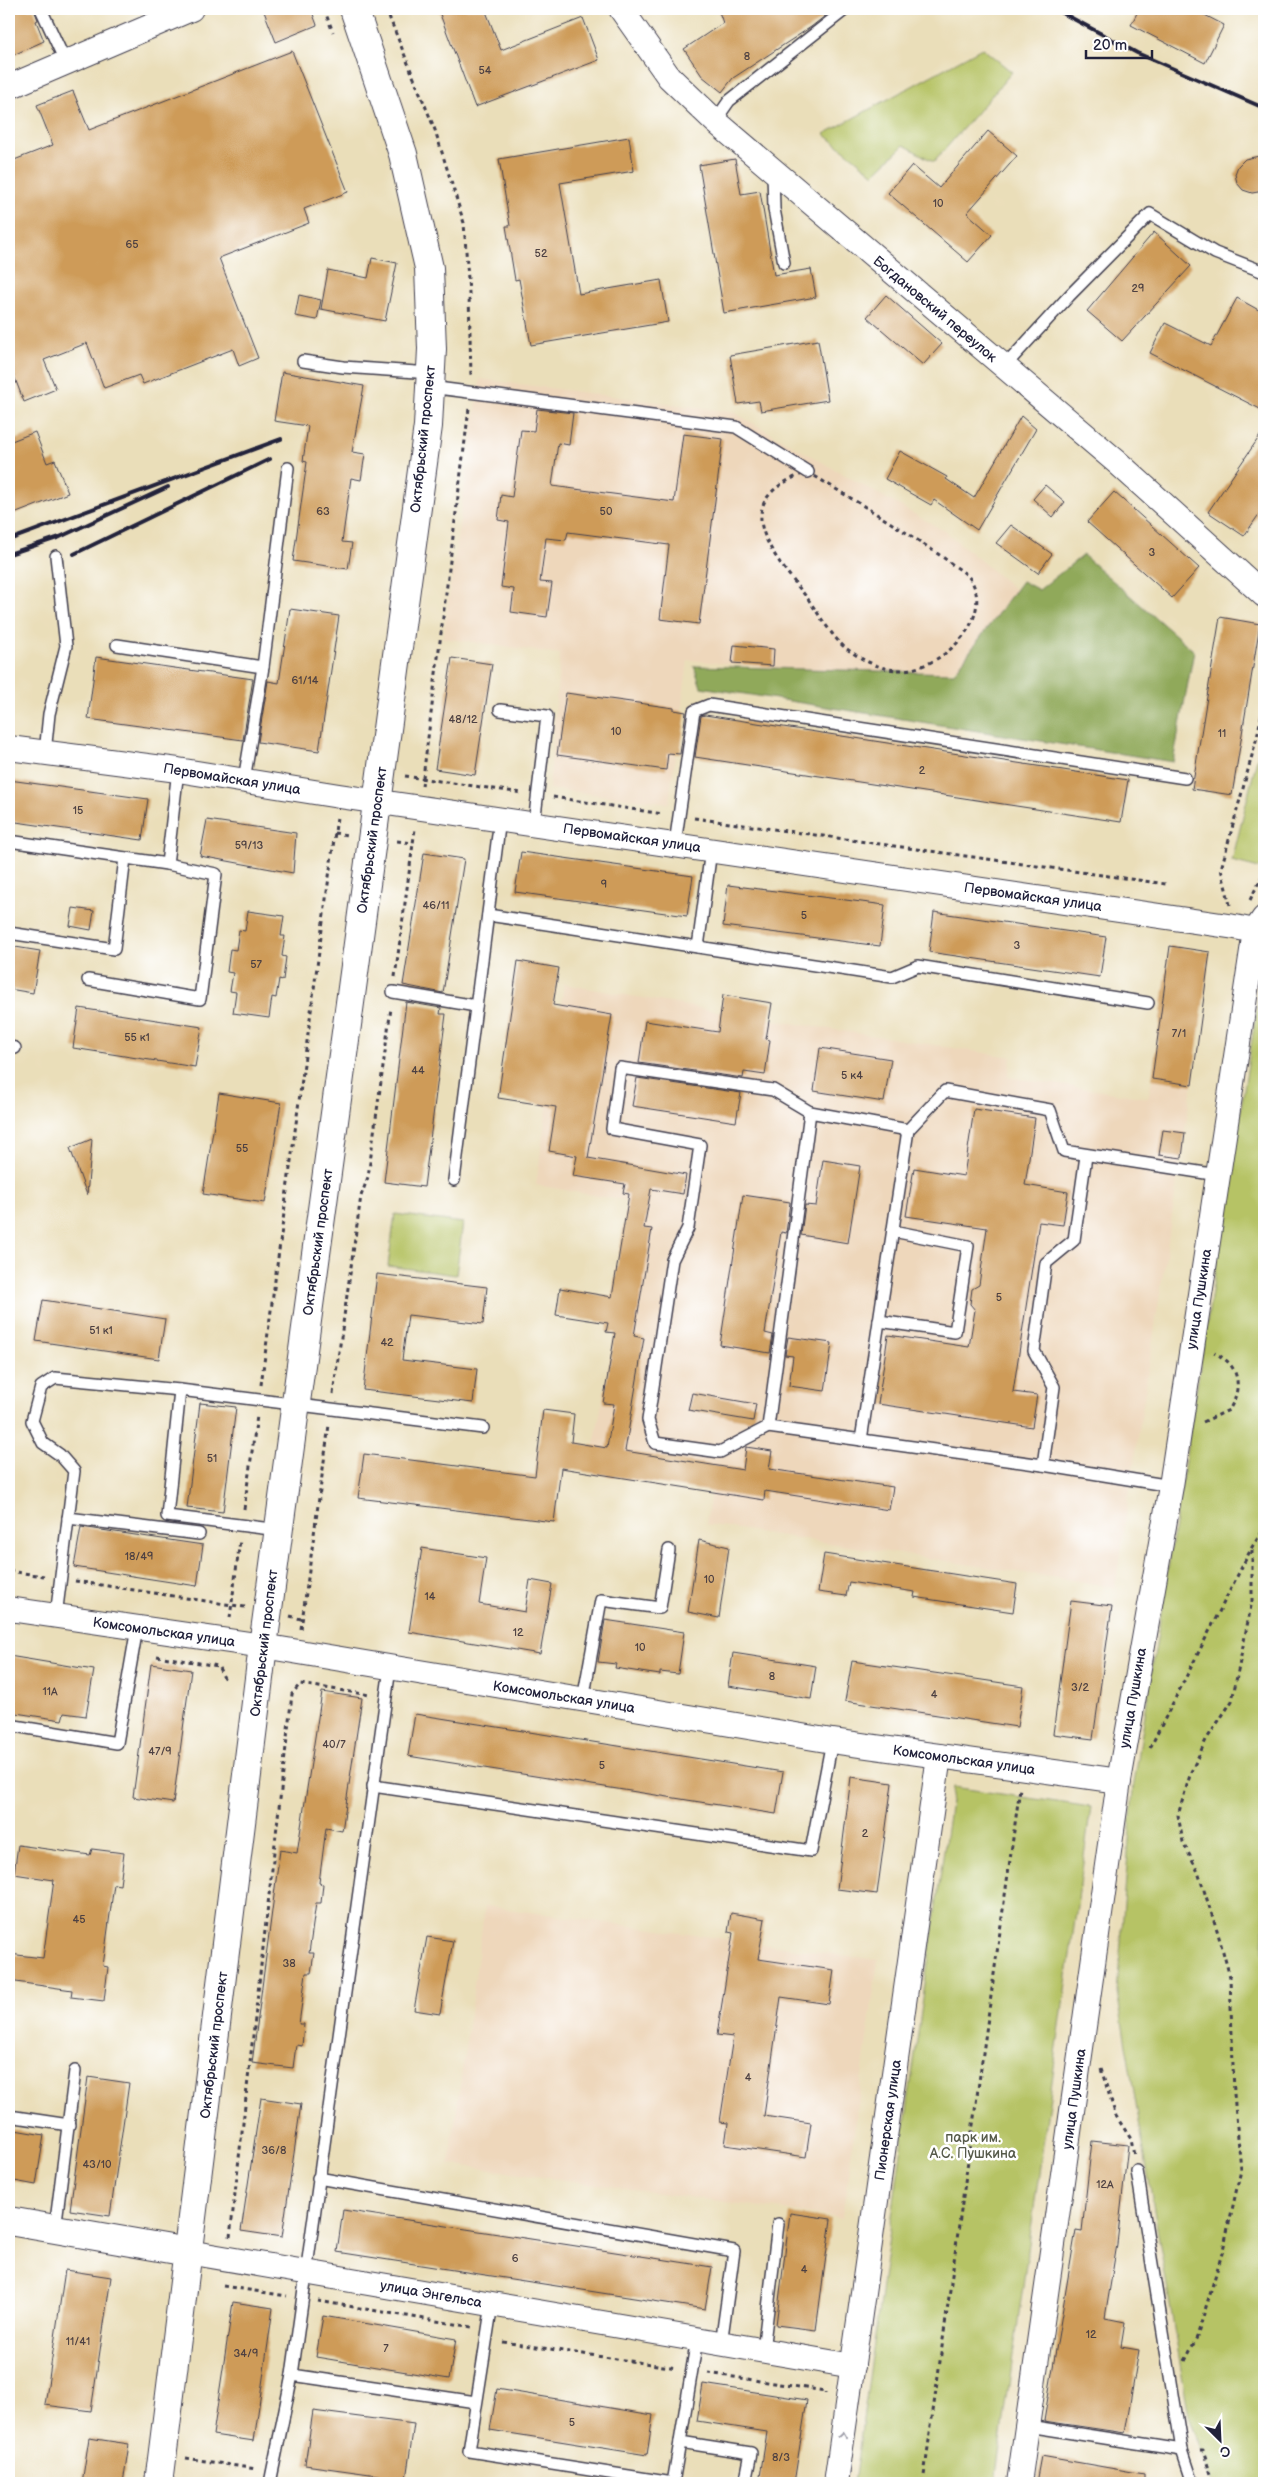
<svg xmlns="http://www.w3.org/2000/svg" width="1273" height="2492" font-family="'Balsamiq Sans',sans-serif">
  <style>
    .built { fill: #eed7bb }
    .green { fill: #b6c365; stroke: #6c7250 }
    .forest { fill: #90a95a; stroke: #59664a }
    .building { fill: #ce9b59 }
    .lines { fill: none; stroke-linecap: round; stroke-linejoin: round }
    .service-casing { stroke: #403e4e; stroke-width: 14 }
    .minor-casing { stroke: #403e4e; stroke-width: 26 }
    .tertiary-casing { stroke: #403e4e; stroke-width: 30 }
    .primary-casing { stroke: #403e4e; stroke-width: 30 }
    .path { stroke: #403e4e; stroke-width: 3; stroke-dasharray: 4 4; stroke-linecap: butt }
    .service { stroke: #fff; stroke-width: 11 }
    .minor { stroke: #fff; stroke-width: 24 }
    .tertiary { stroke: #fff; stroke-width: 28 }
    .primary { stroke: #fff; stroke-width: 28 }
    .rail { stroke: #22223b; stroke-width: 4 }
    .oneway { stroke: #9c9ca7 }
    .labels { text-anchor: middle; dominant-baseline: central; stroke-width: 5; stroke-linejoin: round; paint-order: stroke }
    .number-label { font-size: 11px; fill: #4d4042 }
    .street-label { font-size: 14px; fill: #22223b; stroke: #fff }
    .park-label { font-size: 14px; fill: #565a4a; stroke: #fff }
  </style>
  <rect width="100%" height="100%" fill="#fff"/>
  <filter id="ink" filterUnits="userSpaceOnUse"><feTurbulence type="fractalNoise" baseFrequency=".02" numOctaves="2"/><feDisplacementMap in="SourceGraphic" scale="10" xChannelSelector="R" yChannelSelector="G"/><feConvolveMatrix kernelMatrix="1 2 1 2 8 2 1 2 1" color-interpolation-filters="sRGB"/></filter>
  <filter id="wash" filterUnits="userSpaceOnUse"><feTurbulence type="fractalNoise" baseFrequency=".0096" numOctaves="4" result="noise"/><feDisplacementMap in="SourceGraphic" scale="20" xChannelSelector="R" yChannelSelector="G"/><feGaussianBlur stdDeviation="1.12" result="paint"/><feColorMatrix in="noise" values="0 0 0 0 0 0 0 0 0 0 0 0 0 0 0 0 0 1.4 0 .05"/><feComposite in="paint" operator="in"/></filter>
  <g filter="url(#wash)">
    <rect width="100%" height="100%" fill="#eadeb9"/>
    <g class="built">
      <polygon points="480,379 733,412 946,532 1017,591 961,667 917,681 688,660 669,803 549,789 560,654 443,638"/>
      <polygon points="564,984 721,1012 1011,1057 1008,1077 1148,1098 1152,1079 1192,1085 1115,1587 706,1524 711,1492 589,1473 615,1334 606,1332 624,1224 626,1201 536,1185"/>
      <polygon points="485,1906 878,1960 842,2218 449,2164"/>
    </g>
    <g class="green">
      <polygon points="982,48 1012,72 934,162 904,145 874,174 824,134"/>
      <polygon points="1264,730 1264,865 1259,868 1232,861"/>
      <polygon points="1264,963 1264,2483 1213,2483 1189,2416 1117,1992 1133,1790"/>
      <polygon points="395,1214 463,1223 456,1275 388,1266"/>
      <polygon points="953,1787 1091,1807 995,2483 854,2483"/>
    </g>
    <polygon class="forest" points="1083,555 1194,651 1173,762 701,687 694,666 954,673 1022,581 1039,590"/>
    <g id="blocks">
      <g class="building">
        <polygon points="9,9 34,9 38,20 36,21 44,41 9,57"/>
        <polygon points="263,9 311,9 317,25 276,42"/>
        <polygon points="438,9 485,9 501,50 583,18 599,60 475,107"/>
        <polygon points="718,9 834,9 811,27 733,78 722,92 702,76 684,49 723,23"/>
        <polygon points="1139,9 1193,9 1224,25 1205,63 1131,25"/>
        <polygon points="292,51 348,192 304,209 309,223 219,258 258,358 239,366 233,349 143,384 139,375 104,388 87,343 44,360 56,389 24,402 9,363 9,162 53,145 37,105 73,91 89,130"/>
        <polygon points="988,131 1017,156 967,213 992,235 968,262 888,193 912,165 939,188"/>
        <polygon points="629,137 634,171 560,183 579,294 661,280 668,322 531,345 519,279 515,280 506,226 510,226 499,159"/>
        <polygon points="1264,155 1264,191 1252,193 1243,190 1237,183 1235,174 1238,166 1245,159"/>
        <polygon points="735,159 741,194 760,191 774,275 811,269 816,297 724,313 699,165"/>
        <polygon points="1154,232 1191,266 1122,341 1087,311"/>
        <polygon points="372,258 397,263 385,321 321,309 328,270 368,278"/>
        <polygon points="299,295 321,300 317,320 295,316"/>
        <polygon points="886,295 942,344 923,365 867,317"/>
        <polygon points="1237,298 1264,313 1264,411 1150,353 1165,323 1211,346"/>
        <polygon points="818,340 828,400 761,411 759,401 738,404 730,355"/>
        <polygon points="282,372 364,386 352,452 365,454 361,480 351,478 342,542 352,543 348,569 293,561 307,462 303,461 308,426 274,421"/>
        <polygon points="537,409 573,413 569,445 558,443 552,486 674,502 683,434 723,439 699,624 660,619 669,545 568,532 566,540 546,538 540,582 552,583 547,617 511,612 514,589 501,587 509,522 498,520 501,495 512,497 521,430 534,431"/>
        <polygon points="1021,416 1036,429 977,530 934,500 931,505 885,479 900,451 947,477 946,479 974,498"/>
        <polygon points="1264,430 1264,507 1244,536 1208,512"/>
        <polygon points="35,432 47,463 55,460 68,493 14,514 9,501 9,442"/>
        <polygon points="1045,485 1065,502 1053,517 1033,499"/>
        <polygon points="1114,492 1199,568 1172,598 1087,522"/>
        <polygon points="1011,525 1052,554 1038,573 996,543"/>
        <polygon points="290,609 339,616 319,751 258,742 268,681 279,683"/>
        <polygon points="1220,617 1260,624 1232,795 1192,789"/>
        <polygon points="734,645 774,649 773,666 732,663"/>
        <polygon points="96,657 253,679 243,740 88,719"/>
        <polygon points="452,658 492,664 475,775 435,769"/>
        <polygon points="566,693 674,708 674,710 686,712 680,754 668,753 666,770 557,755"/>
        <polygon points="705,715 1128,780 1121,822 695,757 701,716"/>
        <polygon points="9,780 148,799 142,840 9,821"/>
        <polygon points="207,820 296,833 293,873 200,856"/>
        <polygon points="521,852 693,876 687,916 515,892"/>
        <polygon points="424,853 464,859 443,993 403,985"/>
        <polygon points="728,885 885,905 880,946 723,926"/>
        <polygon points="73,908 94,911 91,930 70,926"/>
        <polygon points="248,911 284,916 281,936 285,936 282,956 286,957 283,980 279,979 276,998 272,997 269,1018 233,1013 236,992 230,991 233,973 227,972 230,949 236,950 239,930 245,931"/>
        <polygon points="934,912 1106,937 1100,977 929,952"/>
        <polygon points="9,946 40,951 33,993 9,989"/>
        <polygon points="1170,946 1210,952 1192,1085 1152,1079"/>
        <polygon points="518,961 559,968 553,1005 612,1015 588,1158 686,1175 683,1194 651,1189 644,1228 652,1229 634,1336 644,1338 625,1451 743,1470 746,1447 772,1451 769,1469 893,1487 889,1510 765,1491 764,1500 561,1468 554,1522 358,1498 364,1454 535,1476 543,1410 574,1414 571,1442 607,1448 614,1404 603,1403 615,1333 606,1332 608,1323 556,1315 560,1288 612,1297 629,1194 623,1193 625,1184 573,1176 577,1156 549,1151 556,1107 498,1098"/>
        <polygon points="723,995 772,1003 766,1039 770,1040 765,1075 744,1072 743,1078 639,1063 645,1021 718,1032"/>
        <polygon points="406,1002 441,1008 440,1014 446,1014 424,1187 384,1182"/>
        <polygon points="79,1008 202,1027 195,1067 73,1048"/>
        <polygon points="820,1048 891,1059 884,1102 814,1091"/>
        <polygon points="637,1078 741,1093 736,1122 632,1106"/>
        <polygon points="219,1093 281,1103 265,1203 203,1194"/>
        <polygon points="974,1109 1035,1118 1025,1185 1068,1192 1063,1225 1039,1222 1013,1392 1037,1395 1032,1427 878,1404 888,1335 969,1347 975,1310 970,1304 972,1289 979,1285 987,1228 906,1216 914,1168 964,1176"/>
        <polygon points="1163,1130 1185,1133 1182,1158 1159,1155"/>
        <polygon points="92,1139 87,1195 70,1148"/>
        <polygon points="823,1160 860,1166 848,1243 801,1235 805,1205 816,1206"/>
        <polygon points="743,1195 790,1202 786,1233 781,1232 765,1333 773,1335 770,1353 720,1345"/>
        <polygon points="377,1274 487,1287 483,1324 408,1315 402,1360 477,1369 473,1403 363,1390"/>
        <polygon points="43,1300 165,1319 159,1359 36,1341"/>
        <polygon points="788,1337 832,1343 825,1391 789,1386 793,1356 785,1355"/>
        <polygon points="692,1393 756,1404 753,1421 688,1410"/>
        <polygon points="200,1403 236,1407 223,1512 187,1508"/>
        <polygon points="81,1527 203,1545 197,1586 74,1567"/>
        <polygon points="699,1540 729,1547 719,1618 688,1612"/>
        <polygon points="422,1548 486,1558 479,1604 525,1612 530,1580 552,1584 540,1654 409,1632"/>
        <polygon points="824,1554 1017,1584 1013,1612 914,1597 915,1592 849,1582 846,1596 818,1592"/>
        <polygon points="1071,1601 1112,1606 1093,1739 1053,1734"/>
        <polygon points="605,1620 684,1632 678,1674 660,1672 660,1675 615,1668 616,1664 598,1662"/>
        <polygon points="733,1653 816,1666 811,1699 728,1686"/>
        <polygon points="9,1656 94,1670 86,1716 64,1713 62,1720 9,1712"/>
        <polygon points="852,1661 1023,1686 1017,1727 845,1701"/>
        <polygon points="151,1664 191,1670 173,1803 133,1797"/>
        <polygon points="322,1692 362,1698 342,1831 326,1828 319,1883 323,1884 321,1903 316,1903 309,1953 314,1953 311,1973 306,1973 299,2024 304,2024 302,2046 296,2045 293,2068 252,2063 280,1850 297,1853"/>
        <polygon points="415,1714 783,1772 776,1814 408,1756"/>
        <polygon points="851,1777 892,1783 877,1894 837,1889"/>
        <polygon points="18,1845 90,1855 92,1849 124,1853 120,1885 114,1884 103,1966 108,1967 104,2001 71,1997 72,1990 9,1981 9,1954 43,1958 54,1880 14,1874"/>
        <polygon points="731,1913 765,1919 758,1959 834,1970 829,2004 781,1997 764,2116 811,2123 806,2157 725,2145 728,2123 720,2122 733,2037 717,2035 733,1933 728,1932"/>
        <polygon points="427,1937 453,1941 440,2014 414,2010"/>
        <polygon points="88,2077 129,2083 110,2216 70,2210"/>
        <polygon points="261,2098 301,2104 282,2237 241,2231"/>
        <polygon points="9,2129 44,2135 36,2185 9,2180"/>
        <polygon points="1092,2141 1128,2145 1117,2244 1105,2318 1125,2322 1121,2347 1139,2350 1125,2433 1044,2421 1076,2230 1082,2231"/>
        <polygon points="343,2210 712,2267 705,2309 337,2252"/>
        <polygon points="790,2213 831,2219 816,2330 776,2325"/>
        <polygon points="65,2270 111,2277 91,2411 45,2405"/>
        <polygon points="233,2302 273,2308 254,2441 213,2435"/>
        <polygon points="323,2316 456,2339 449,2379 316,2357"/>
        <polygon points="703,2384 807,2400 794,2483 759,2483 767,2432 697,2421"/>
        <polygon points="497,2389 653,2415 647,2455 490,2430"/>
        <polygon points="313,2411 414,2424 406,2479 305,2465"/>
        <polygon points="89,2438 129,2444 123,2483 82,2483"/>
        <polygon points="1041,2456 1144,2474 1144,2483 1036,2483"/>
      </g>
    </g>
  </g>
  <g filter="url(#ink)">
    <use href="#blocks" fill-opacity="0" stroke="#403e4e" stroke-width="1"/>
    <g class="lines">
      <g class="service-casing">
        <g id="service">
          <polyline points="41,9 65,61"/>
          <polyline points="715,121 729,101 846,9"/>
          <polyline points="773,172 774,209 784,263"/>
          <polyline points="303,361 343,367 431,373"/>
          <polyline points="1004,367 1069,296 1150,214 1215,253 1264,272"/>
          <polyline points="430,387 736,427 808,472"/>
          <polyline points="117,645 263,667"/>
          <polyline points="500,710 547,716 534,824"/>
          <polyline points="45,753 49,714 66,646 56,556"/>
          <polyline points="244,780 263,667 288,468"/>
          <polyline points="9,841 167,864 178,770"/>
          <polyline points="675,844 694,711 709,705 1185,778"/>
          <polyline points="488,915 698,947 711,850"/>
          <polyline points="9,933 114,949 125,858"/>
          <polyline points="698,947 892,977 918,966 1148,1003"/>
          <polyline points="88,980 200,999 216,874 167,864"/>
          <polyline points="393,992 476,1006"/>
          <polyline points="9,1047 15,1048"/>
          <polyline points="454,1180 500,819"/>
          <polyline points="879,1321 955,1332 968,1246 893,1231"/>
          <polyline points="180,1390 167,1516 279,1530"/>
          <polyline points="768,1427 720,1452 655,1443 648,1420 672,1260 688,1228 700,1145 612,1129 620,1068 773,1090 810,1112"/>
          <polyline points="861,1440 908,1130"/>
          <polyline points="1043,1465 1054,1387 1034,1351 1046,1263 1074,1240 1086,1156"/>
          <polyline points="1171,1486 1043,1465 768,1427 810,1112 908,1130 945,1091 1050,1110 1064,1151 1218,1175"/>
          <polyline points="68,1518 199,1534"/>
          <polyline points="56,1616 74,1471 60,1455 43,1443 32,1421 41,1387 55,1378 180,1390 483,1428"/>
          <polyline points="390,1668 292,2375 476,2402"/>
          <polyline points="583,1700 601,1600 660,1608 669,1550"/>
          <polyline points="9,1725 117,1743 137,1628"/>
          <polyline points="373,1786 811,1851 832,1741"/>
          <polyline points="9,2116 69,2125"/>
          <polyline points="1137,2171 1182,2450 1193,2483"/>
          <polyline points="318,2178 734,2251 721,2344"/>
          <polyline points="55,2229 75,2071"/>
          <polyline points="492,2304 469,2451 673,2483"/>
          <polyline points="697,2339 680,2442 751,2453 745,2483"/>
          <polyline points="763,2351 778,2224"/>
          <polyline points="1028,2426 1182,2450"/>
          <polyline points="270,2483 292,2375"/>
          <polyline points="673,2483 680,2442"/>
        </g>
      </g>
      <g class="minor-casing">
        <g id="minor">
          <polyline points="621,9 669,77 715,121 1118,463 1264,595"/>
          <polyline points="9,87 191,9"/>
          <polyline points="9,748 178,770 339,796 1235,927 1255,931 1264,937"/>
          <polyline points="9,1609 263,1646 832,1741 1119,1781"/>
          <polyline points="188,2252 853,2366"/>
          <polyline points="836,2483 939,1756"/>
          <polyline points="1019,2483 1119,1781 1171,1486 1255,931 1264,918"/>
        </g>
      </g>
      <g class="tertiary-casing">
        <polyline id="tertiary" points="9,2221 188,2252"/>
      </g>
      <g class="primary-casing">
        <polyline id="primary" points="159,2483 263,1646 428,426 432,349 429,268 403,154 354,9"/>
      </g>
      <g class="path">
        <polyline points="324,9 333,32"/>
        <polyline points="386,9 435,130 464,223 469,293 471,377"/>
        <path d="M808,472C855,501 903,529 948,561C955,567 967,573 971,580C995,621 939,671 900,670C881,670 862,660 847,649C834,640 818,613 808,599C772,553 723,501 808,472Z"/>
        <polyline points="405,776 522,793"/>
        <polyline points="422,786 469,408"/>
        <polyline points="553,797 663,814"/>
        <polyline points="694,818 1166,884"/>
        <polyline points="334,833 348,835"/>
        <polyline points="397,841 413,843"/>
        <polyline points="1250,900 1264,872"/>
        <polyline points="1230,905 1221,869 1257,737 1264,703"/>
        <polyline points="395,977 415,829"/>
        <polyline points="9,1175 12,1175"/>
        <polyline points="261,1385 337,817"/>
        <polyline points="333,1394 361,1196 368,1177 391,1008"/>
        <path d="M1203,1422L1229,1410C1243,1388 1240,1364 1214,1353"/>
        <polyline points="244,1509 257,1416"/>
        <polyline points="9,1571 44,1576"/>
        <polyline points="75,1581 245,1607"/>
        <polyline points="290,1616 301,1619"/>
        <polyline points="230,1618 240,1540"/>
        <polyline points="301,1629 329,1425"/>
        <polyline points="157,1656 218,1666 226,1682"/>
        <polyline points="1150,1748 1252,1547 1264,1529"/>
        <polyline points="1101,2069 1116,2116 1131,2139 1134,2156"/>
        <polyline points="230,2237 292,1694 300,1684 370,1695"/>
        <polyline points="223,2286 287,2296"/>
        <polyline points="318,2301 472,2327"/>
        <polyline points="503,2342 677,2368"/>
        <polyline points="1185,2361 1197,2337 1223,2250 1241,2170 1234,2094 1230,1977 1217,1930 1198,1872 1183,1842 1178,1815 1191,1772 1206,1740 1232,1701 1252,1601 1252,1547"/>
        <polyline points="708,2373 825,2391 825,2394"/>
        <polyline points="1200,2450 1203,2450 1214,2483"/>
        <polyline points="186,2458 256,2469"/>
        <polyline points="923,2483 1020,1788"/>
      </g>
      <use href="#service" class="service"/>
      <use href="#minor" class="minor"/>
      <use href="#tertiary" class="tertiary"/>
      <use href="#primary" class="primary"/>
      <g class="rail">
        <polyline points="1055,9 1137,53 1264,108"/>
        <polyline points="9,540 281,439"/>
        <polyline points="9,554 60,537 168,487"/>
        <polyline points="74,554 270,459"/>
        <polyline points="9,582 10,582"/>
      </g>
    </g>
    <defs><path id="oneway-chevron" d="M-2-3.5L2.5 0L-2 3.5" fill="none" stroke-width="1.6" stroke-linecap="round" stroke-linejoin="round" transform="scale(1.25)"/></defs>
    <use class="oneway" href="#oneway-chevron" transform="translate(843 2435) rotate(-82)"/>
  </g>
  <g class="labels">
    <g class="number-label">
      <text x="747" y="56">8</text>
      <text x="485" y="70">54</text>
      <text x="938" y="203">10</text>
      <text x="132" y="244">65</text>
      <text x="541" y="253">52</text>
      <text x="1138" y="288">29</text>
      <text x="323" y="511">63</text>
      <text x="606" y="511">50</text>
      <text x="1152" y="552">3</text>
      <text x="305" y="680">61/14</text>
      <text x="463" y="719">48/12</text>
      <text x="616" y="731">10</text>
      <text x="1222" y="733">11</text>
      <text x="922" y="770">2</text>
      <text x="78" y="810">15</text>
      <text x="249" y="845">59/13</text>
      <text x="604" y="884">9</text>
      <text x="436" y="905">46/11</text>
      <text x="804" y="915">5</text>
      <text x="1017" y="945">3</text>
      <text x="256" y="964">57</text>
      <text x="1179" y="1033">7/1</text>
      <text x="137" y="1037">55 к1</text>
      <text x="418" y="1070">44</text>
      <text x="852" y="1075">5 к4</text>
      <text x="242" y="1148">55</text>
      <text x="999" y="1297">5</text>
      <text x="101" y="1330">51 к1</text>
      <text x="387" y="1342">42</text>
      <text x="212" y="1458">51</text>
      <text x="139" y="1556">18/49</text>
      <text x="709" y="1579">10</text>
      <text x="430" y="1596">14</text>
      <text x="518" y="1632">12</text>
      <text x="640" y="1647">10</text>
      <text x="772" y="1676">8</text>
      <text x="1080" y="1687">3/2</text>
      <text x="50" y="1691">11А</text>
      <text x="934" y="1694">4</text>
      <text x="334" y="1744">40/7</text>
      <text x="160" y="1751">47/9</text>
      <text x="602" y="1765">5</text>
      <text x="865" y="1833">2</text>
      <text x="79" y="1919">45</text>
      <text x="289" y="1963">38</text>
      <text x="748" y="2077">4</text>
      <text x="274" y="2150">36/8</text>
      <text x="97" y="2164">43/10</text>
      <text x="1105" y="2184">12А</text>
      <text x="515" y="2258">6</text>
      <text x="804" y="2269">4</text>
      <text x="1091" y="2334">12</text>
      <text x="78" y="2341">11/41</text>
      <text x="386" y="2348">7</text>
      <text x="246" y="2353">34/9</text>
      <text x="572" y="2422">5</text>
      <text x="781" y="2457">8/3</text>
    </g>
    <g class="street-label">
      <text transform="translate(935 309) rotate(40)">Богдановский переулок</text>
      <text transform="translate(423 439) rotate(-84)">Октябрьский проспект</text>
      <text transform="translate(232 779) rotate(9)">Первомайская улица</text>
      <text transform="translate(632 838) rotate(8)">Первомайская улица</text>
      <text transform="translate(372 840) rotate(-82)">Октябрьский проспект</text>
      <text transform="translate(1033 897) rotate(8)">Первомайская улица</text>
      <text transform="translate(318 1242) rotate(-82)">Октябрьский проспект</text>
      <text transform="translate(1199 1299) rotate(-81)">улица Пушкина</text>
      <text transform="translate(164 1632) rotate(8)">Комсомольская улица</text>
      <text transform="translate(264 1643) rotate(-83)">Октябрьский проспект</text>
      <text transform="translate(564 1697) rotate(9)">Комсомольская улица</text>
      <text transform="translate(1133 1698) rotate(-80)">улица Пушкина</text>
      <text transform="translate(964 1760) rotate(8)">Комсомольская улица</text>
      <text transform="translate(214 2045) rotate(-83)">Октябрьский проспект</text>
      <text transform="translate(1074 2099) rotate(-82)">улица Пушкина</text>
      <text transform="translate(888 2120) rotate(-82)">Пионерская улица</text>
      <text transform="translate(431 2294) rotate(10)">улица Энгельса</text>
    </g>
    <g class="park-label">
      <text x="973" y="2137">парк им.<tspan x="973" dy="16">А.С. Пушкина</tspan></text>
    </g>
  </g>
  <rect width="1273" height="2492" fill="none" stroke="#fff" stroke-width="30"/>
  <g transform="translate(1220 2440) rotate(156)" stroke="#ffffff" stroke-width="4" paint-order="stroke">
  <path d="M0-4L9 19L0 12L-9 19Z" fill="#22223b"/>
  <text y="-8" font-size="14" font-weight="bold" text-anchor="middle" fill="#22223b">С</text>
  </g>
  <path d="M1086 50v8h66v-8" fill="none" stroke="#22223b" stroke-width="2.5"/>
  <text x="1093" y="50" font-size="15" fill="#22223b" stroke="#ffffff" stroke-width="4" paint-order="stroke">20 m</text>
</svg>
